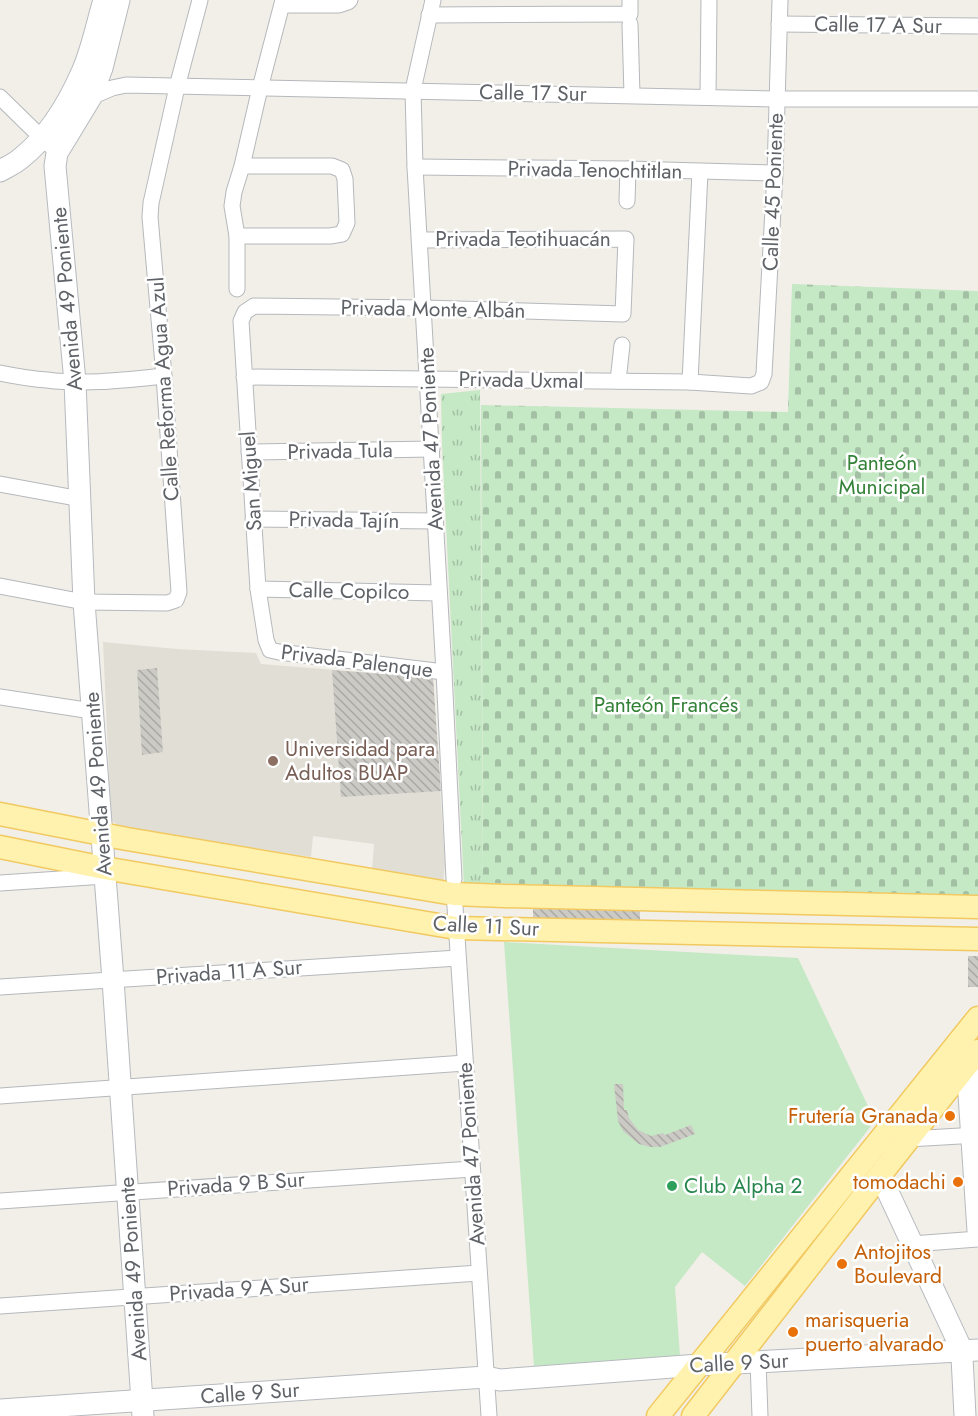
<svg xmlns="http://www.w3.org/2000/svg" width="978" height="1416" font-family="Jost,sans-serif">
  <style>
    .education { fill: #e1ded6 }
    .cemetery { fill: url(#cemetery-stones) }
    .park { fill: url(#park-tufts) }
    .garden { fill: #c5e8c5 }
    .building { fill: url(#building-back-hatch) }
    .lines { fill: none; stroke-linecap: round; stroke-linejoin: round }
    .street-casing { stroke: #b5b8bc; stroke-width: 17 }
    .secondary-casing { stroke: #b6babf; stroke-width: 23 }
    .primary-casing { stroke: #f2c960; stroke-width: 25 }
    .street { stroke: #fff; stroke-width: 15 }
    .secondary { stroke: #fff; stroke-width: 21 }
    .primary { stroke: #fff2af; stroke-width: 22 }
    .education-dot { fill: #8d6e63; stroke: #fff; stroke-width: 2 }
    .food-dot { fill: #e8710a; stroke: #fff; stroke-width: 2 }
    .leisure-dot { fill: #2e9e5b; stroke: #fff; stroke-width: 2 }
    .labels { text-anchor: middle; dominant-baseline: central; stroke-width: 5; stroke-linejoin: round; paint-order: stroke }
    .street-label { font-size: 21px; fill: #5f6368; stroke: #fff }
    .park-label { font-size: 21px; fill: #348238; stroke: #fff }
    .education-label { font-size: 21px; fill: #785e54; stroke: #fff; text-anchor: start }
    .food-label { font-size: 21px; fill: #c56008; stroke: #fff; text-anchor: end }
    .leisure-label { font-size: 21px; fill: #27864d; stroke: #fff; text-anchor: start }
  </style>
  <defs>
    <pattern id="cemetery-stones" width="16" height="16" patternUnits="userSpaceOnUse" patternTransform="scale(1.5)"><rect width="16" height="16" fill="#c5e8c5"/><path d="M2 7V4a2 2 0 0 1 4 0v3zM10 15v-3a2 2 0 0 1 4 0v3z" fill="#a3c0a4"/></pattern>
    <pattern id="park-tufts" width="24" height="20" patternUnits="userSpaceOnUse" patternTransform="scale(1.5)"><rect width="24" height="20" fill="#c5e8c5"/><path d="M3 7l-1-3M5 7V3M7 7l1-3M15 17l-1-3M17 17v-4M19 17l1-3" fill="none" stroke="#a3c0a4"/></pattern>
    <pattern id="building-back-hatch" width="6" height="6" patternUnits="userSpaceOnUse" patternTransform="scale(1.5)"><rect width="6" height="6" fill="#cccac5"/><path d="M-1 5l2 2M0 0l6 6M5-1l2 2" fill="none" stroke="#a9a8a4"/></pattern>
  </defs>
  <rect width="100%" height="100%" fill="#f1efe8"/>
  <polygon class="education" points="103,642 177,649 256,653 261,664 433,678 445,864 443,882 372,870 374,844 313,836 311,857 120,827 111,820"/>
  <polygon class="cemetery" points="792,284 978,291 978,898 483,883 481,405 788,412"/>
  <polygon class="park" points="480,390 483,883 482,891 464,886 442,444 441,394"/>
  <polygon class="garden" points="504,942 798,958 875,1121 745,1286 702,1252 675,1287 680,1356 534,1366"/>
  <g class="building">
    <polygon points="157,668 163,752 142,755 137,670"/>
    <polygon points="332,670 433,678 441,791 341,797"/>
    <polygon points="533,909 640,910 640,923 533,921"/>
    <rect x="968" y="956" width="10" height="31"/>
    <polygon points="614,1084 623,1084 624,1110 627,1110 629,1118 638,1130 651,1136 663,1133 665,1135 691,1125 695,1134 660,1147 650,1147 639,1144 623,1131 618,1121"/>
  </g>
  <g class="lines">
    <g class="street-casing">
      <g id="street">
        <polyline points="433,0 413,90 415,167 444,672 454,879"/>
        <polyline points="282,5 339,5 348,2 350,0"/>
        <polyline points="429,15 630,14 630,0"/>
        <polyline points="630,24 632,95"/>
        <polyline points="779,24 978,26"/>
        <polyline points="0,97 49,145"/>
        <polyline points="91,97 112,88 126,85 777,99 978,99"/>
        <polyline points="708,97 709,0"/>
        <polyline points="415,167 628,169 775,173"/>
        <polyline points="627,201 628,169"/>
        <polyline points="237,236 330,236 342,234 347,223 345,179 342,170 332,166 242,166"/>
        <polyline points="421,240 626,239 623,314 424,308 254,306 245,312 241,321 258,589 266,640 270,650 279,652 444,672"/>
        <polyline points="237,289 237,236 232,206 234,192 242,166 260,88 283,0"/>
        <path d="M0,373C15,376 31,379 47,380C85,385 125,380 164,376"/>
        <polyline points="244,377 690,382 751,386 761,382 764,374 775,173 780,0"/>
        <polyline points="618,381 622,345"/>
        <polyline points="690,382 700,172"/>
        <polyline points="249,452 432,449"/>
        <polyline points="0,484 81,499"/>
        <polyline points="253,519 435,521"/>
        <polyline points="0,586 84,602 167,603 176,600 179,592 164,376 150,217 151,203 177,87 200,0"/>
        <polyline points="258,589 439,593"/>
        <polyline points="0,697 92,711"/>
        <polyline points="0,883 105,876"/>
        <polyline points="454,892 489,1416"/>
        <polyline points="0,987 458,958"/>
        <polyline points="0,1096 465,1063"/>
        <polyline points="908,1139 978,1135"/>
        <polyline points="0,1201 472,1169"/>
        <polyline points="912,1244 978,1239"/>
        <polyline points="0,1306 479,1273"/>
        <polyline points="758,1362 760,1416"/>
      </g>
    </g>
    <g class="secondary-casing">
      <g id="secondary">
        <polyline points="119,0 102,68 91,97 57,153 55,166 75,382 84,602 113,980 143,1416"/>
        <path d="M0,171C7,167 14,164 20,159C48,137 68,104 82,72C92,50 97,23 104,0"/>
        <polyline points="967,1064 978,1231"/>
        <polyline points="880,1175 960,1346 962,1357 965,1416"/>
        <polyline points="0,1410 486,1377 500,1380 699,1365 978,1350"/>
      </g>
    </g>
    <g class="primary-casing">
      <g id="primary">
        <polyline points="0,814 127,839 454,894 504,896 978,907"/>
        <polyline points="0,847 104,868 456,928 978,939"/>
        <polyline points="658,1416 978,1018"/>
        <polyline points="693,1416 880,1175 978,1051"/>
      </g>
    </g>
    <use href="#street" class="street"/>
    <use href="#secondary" class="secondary"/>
    <use href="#primary" class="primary"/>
  </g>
  <circle class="education-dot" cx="273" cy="761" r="6"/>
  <g class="food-dot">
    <circle cx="950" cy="1116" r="6"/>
    <circle cx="958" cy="1182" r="6"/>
    <circle cx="842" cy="1264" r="6"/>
    <circle cx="793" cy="1332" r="6"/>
  </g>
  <circle class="leisure-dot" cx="672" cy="1186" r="6"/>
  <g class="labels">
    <g class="street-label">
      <text transform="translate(878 25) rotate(1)">Calle 17 A Sur</text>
      <text transform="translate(533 93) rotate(1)">Calle 17 Sur</text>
      <text transform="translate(595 170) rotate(1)">Privada Tenochtitlan</text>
      <text transform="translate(773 192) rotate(-88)">Calle 45 Poniente</text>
      <text x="523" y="239">Privada Teotihuacán</text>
      <text transform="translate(67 299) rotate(-95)">Avenida 49 Poniente</text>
      <text transform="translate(433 309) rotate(1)">Privada Monte Albán</text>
      <text transform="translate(521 380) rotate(1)">Privada Uxmal</text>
      <text transform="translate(164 389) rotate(-94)">Calle Reforma Agua Azul</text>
      <text transform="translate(431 439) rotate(-93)">Avenida 47 Poniente</text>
      <text transform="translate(340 451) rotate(-1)">Privada Tula</text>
      <text transform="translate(251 481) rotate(-94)">San Miguel</text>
      <text transform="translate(344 520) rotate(1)">Privada Tajín</text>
      <text transform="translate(349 591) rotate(1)">Calle Copilco</text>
      <text transform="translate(357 661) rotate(7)">Privada Palenque</text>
      <text transform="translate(98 784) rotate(-94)">Avenida 49 Poniente</text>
      <text transform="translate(486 926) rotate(3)">Calle 11 Sur</text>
      <text transform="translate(229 972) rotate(-4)">Privada 11 A Sur</text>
      <text transform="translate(471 1154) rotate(-94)">Avenida 47 Poniente</text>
      <text transform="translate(236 1184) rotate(-4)">Privada 9 B Sur</text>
      <text transform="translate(133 1269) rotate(-94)">Avenida 49 Poniente</text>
      <text transform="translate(239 1289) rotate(-4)">Privada 9 A Sur</text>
      <text transform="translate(739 1363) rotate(-3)">Calle 9 Sur</text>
      <text transform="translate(250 1393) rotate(-4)">Calle 9 Sur</text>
    </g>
    <g class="park-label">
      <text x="882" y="463">Panteón<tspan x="882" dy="24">Municipal</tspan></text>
      <text x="666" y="705">Panteón Francés</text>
    </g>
    <g class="education-label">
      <text x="285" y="749">Universidad para<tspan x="285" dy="24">Adultos BUAP</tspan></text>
    </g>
    <g class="food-label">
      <text x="938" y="1116">Frutería Granada</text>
      <text x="946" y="1182">tomodachi</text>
      <text x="854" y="1252" text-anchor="start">Antojitos<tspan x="854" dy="24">Boulevard</tspan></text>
      <text x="805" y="1320" text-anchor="start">marisqueria<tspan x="805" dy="24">puerto alvarado</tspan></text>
    </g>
    <g class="leisure-label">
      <text x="684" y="1186">Club Alpha 2</text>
    </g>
  </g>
</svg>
